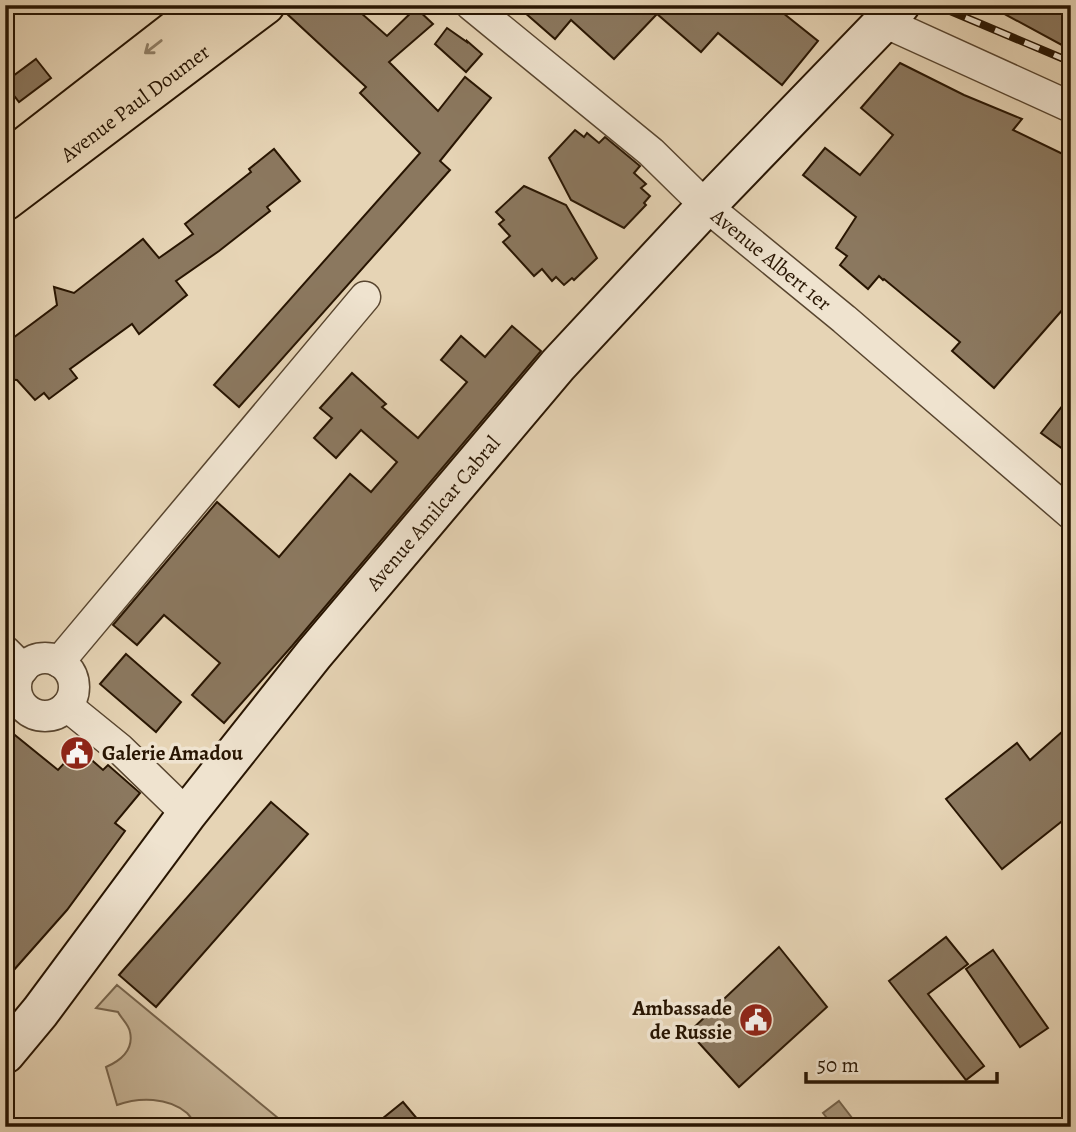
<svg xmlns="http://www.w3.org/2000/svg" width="1076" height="1132" font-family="Alegreya,serif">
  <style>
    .green { fill: #c6b497; stroke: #77644c; stroke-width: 2 }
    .water { fill: #a59378; stroke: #736149; stroke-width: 2 }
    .building { fill: #8b785f; stroke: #281502; stroke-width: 2 }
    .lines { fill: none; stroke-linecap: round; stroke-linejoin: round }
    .street-casing { stroke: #58452f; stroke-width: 33 }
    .secondary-casing { stroke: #281502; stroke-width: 42 }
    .primary-casing { stroke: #281502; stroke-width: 42 }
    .street { stroke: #efe3cf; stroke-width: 30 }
    .secondary { stroke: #efe3cf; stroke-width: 38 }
    .primary { stroke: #e6d4b5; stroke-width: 38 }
    .rail-casing { stroke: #281502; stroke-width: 8 }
    .rail { stroke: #efe3cf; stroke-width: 5; stroke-dasharray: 16; stroke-linecap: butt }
    .oneway { stroke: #907e64 }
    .labels { text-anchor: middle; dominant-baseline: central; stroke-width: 7; stroke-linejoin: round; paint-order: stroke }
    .street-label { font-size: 21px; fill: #281502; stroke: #efe3cf }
    .poi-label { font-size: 21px; font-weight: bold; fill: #281502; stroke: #efe3cf; text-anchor: start }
  </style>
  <rect width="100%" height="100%" fill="#e6d4b5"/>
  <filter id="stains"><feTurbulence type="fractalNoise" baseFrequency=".00286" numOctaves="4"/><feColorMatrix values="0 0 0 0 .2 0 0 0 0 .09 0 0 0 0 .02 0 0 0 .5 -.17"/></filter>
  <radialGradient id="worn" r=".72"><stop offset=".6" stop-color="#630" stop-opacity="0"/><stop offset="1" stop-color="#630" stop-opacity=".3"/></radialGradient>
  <path class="green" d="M117,985L278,1118L279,1127H198C194,1123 191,1117 187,1113C168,1097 139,1097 117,1105L106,1067C120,1061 134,1050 130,1032C129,1025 121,1018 118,1012L96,1008Z"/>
  <polygon class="water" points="839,1101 859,1127 834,1127 823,1113"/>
  <g class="building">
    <polygon points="286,5 352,5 387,36 416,8 433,24 389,62 438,111 465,77 491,98 440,161 450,170 239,407 214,385 420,153 360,93 366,87 285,12"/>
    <polygon points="516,5 773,5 818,41 782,85 718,33 701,52 657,14 614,59 571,20 555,39"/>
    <polygon points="988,5 1071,5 1071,50"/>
    <polygon points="447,28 467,42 467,41 482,54 466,72 435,44"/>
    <polygon points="36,59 51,78 19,102 5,84 5,82"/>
    <polygon points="900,63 964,95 1022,119 1013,130 1071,158 1071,300 994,388 952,351 960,342 884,279 883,280 879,276 868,289 840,265 847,256 836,248 856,217 803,175 825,148 860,175 893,135 861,108"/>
    <polygon points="575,130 584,137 587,133 599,143 605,137 640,166 634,173 646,184 641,188 650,196 644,203 646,205 624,228 571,200 549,158"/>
    <polygon points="274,149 300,181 267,207 270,211 219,251 176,281 187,295 139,334 132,324 70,369 77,378 49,399 44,393 35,400 17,380 5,379 5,344 57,305 54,287 74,293 143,239 159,258 193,234 185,224 251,172 249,169"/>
    <polygon points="524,186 566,205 597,258 574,280 572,278 564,285 556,277 552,281 542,269 534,276 503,242 510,236 499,224 504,220 496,212"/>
    <polygon points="512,326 541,351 292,646 224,723 192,695 220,663 164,615 137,645 113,625 217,502 279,557 350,474 371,492 397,462 361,430 336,458 314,438 332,418 320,408 352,373 386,404 382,407 418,438 467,382 441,360 461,336 485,357"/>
    <polygon points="1071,395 1071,455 1041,433"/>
    <polygon points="126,654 181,702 156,732 100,684"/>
    <polygon points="1071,724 1071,814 1002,869 946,799 1017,743 1030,760"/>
    <polygon points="5,727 58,770 78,748 103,770 108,765 140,793 115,823 125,831 67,910 5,980"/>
    <polygon points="271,802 308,834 156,1007 119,975"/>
    <polygon points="946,937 968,964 928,994 984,1066 966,1080 889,981"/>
    <polygon points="779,947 827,1007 739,1087 689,1032"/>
    <polygon points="993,950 1048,1028 1020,1047 966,969"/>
    <polygon points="403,1102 424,1127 372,1127"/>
  </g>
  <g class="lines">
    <g class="street-casing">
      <g id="street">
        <path id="s1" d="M471,5L651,152L706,206L844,319L1071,514"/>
        <polyline points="884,22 1071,107"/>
        <polyline points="5,651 23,669"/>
        <circle cx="45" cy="687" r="29"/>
        <polyline points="59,662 365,297"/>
        <polyline points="67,706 120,749 187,814"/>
      </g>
    </g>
    <g class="secondary-casing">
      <g id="secondary">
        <path id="s2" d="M5,1054L40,1012L187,814L314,654L558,365L706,206L900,5"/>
      </g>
    </g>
    <g class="primary-casing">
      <g id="primary">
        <polyline points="5,162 207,5"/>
        <path id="s3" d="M5,201L265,5"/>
      </g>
    </g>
    <use href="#street" class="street"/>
    <use href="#secondary" class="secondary"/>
    <use href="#primary" class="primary"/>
    <g class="rail-casing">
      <polyline id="rail" points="936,5 1071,62"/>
    </g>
    <use href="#rail" class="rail"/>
  </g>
  <defs><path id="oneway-shaft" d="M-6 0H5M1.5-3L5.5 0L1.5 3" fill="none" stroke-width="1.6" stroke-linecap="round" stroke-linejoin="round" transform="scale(1.75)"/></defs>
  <use class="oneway" href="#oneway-shaft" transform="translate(153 47) rotate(142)"/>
  <defs>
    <g id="civic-disc" transform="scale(1.75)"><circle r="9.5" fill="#8f2418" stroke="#efe3cf"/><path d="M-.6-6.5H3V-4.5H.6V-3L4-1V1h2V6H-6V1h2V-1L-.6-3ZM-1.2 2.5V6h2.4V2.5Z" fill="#fff"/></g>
  </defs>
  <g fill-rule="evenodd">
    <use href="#civic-disc" x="77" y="753"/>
    <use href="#civic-disc" x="756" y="1020"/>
  </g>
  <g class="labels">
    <g class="street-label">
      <text stroke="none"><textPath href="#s3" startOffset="163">Avenue Paul Doumer</textPath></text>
      <text stroke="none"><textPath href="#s1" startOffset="394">Avenue Albert 1er</textPath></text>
      <text stroke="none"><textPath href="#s2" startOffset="690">Avenue Amilcar Cabral</textPath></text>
    </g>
    <g class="poi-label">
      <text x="102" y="753">Galerie Amadou</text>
      <text x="732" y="1008" text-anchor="end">Ambassade<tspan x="732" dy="24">de Russie</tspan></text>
    </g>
  </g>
  <rect width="1076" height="1132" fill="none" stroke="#e6d4b5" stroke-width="28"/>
  <rect x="7" y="7" width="1062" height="1118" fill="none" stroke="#281502" stroke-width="3.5"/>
  <rect x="14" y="14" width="1048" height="1104" fill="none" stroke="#281502" stroke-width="2"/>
  <path d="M806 1072v10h191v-10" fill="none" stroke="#281502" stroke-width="3.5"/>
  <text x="817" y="1072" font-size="21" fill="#281502" stroke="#efe3cf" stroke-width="5" paint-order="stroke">50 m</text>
  <rect width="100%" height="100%" filter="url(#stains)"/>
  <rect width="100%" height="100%" fill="url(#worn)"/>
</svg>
